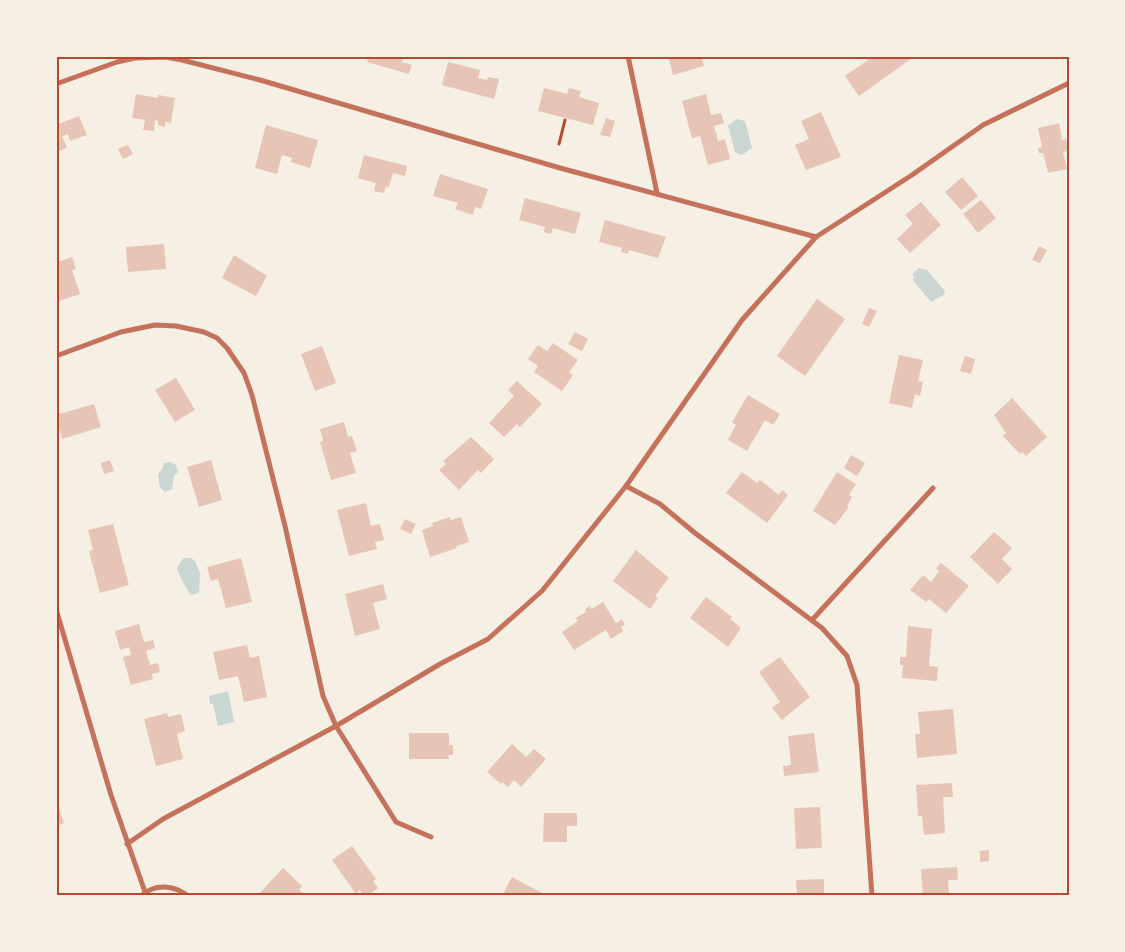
<svg xmlns="http://www.w3.org/2000/svg" width="1125" height="952" font-family="'Playfair Display',serif">
  <style>
    .water { fill: #c9d6d2 }
    .building { fill: #e6c5b7 }
    .lines { fill: none; stroke-linecap: round; stroke-linejoin: round }
    .path { stroke: #b5482f; stroke-width: 3 }
    .minor { stroke: #c5725c; stroke-width: 5 }
    .neatline { fill: none; stroke: #b5482f; stroke-width: 2 }
  </style>
  <rect width="100%" height="100%" fill="#f6efe4"/>
  <g class="water">
    <polygon points="737,119 745,121 752,148 742,155 735,152 728,126"/>
    <polygon points="919,268 927,270 944,290 945,294 931,302 913,280 914,276 912,274"/>
    <polygon points="170,462 176,465 178,472 174,476 172,489 165,492 160,487 158,474 162,470 164,463"/>
    <path d="M183,558H191L195,561L200,573L199,593L191,595C186,588 179,576 177,568Z"/>
    <polygon points="228,691 234,722 218,726 213,704 210,704 209,696"/>
  </g>
  <g class="building">
    <polygon points="369,56 403,56 402,62 412,65 409,74 367,62"/>
    <polygon points="668,56 692,56 693,58 701,56 704,66 673,75"/>
    <polygon points="865,56 915,56 859,96 845,76 868,60"/>
    <polygon points="448,62 480,70 478,78 487,80 488,77 499,79 494,99 442,85"/>
    <polygon points="544,88 567,94 569,88 581,91 579,97 599,103 593,125 538,111"/>
    <polygon points="136,94 158,98 158,95 175,98 171,123 165,122 165,127 158,125 158,121 155,120 154,131 143,130 145,120 132,118"/>
    <polygon points="706,94 711,115 721,113 724,123 714,126 718,141 725,139 730,159 708,165 700,136 692,138 682,101"/>
    <polygon points="821,112 841,157 806,170 795,145 809,139 801,121"/>
    <polygon points="79,116 87,135 70,141 68,134 62,136 67,148 56,152 56,125"/>
    <polygon points="606,118 615,121 610,137 600,135"/>
    <polygon points="1059,123 1062,140 1066,139 1068,151 1063,152 1067,169 1048,173 1043,153 1039,153 1038,148 1042,147 1038,128"/>
    <polygon points="266,125 318,140 310,168 291,162 292,158 282,155 277,174 255,168"/>
    <polygon points="128,145 133,154 123,159 118,149"/>
    <polygon points="364,155 407,166 405,176 393,173 389,187 386,186 384,193 374,191 376,183 358,178"/>
    <polygon points="440,174 488,189 481,209 475,207 473,215 455,209 458,203 433,196"/>
    <polygon points="962,177 978,196 961,210 945,192"/>
    <polygon points="525,198 581,213 575,234 553,228 551,234 544,232 545,227 519,220"/>
    <polygon points="981,200 996,218 978,233 963,214"/>
    <polygon points="921,202 941,225 910,253 897,239 913,224 905,215"/>
    <polygon points="605,220 666,237 658,258 629,250 628,254 621,252 622,248 599,242"/>
    <polygon points="164,244 166,269 128,272 126,247"/>
    <polygon points="1039,246 1047,250 1040,263 1032,260"/>
    <polygon points="234,255 267,276 256,296 222,278"/>
    <polygon points="72,257 76,269 72,270 80,294 56,302 56,263"/>
    <polygon points="817,299 845,319 805,376 777,356"/>
    <polygon points="869,308 877,311 869,327 862,324"/>
    <polygon points="575,332 588,339 582,351 568,344"/>
    <polygon points="553,343 578,360 569,372 573,375 562,391 534,372 538,366 528,359 538,345 547,351"/>
    <polygon points="322,346 336,383 315,391 301,354"/>
    <polygon points="899,355 923,360 918,381 923,382 920,396 915,394 912,408 889,403"/>
    <polygon points="965,356 975,359 971,374 960,371"/>
    <polygon points="176,378 195,410 175,422 155,390"/>
    <polygon points="517,381 542,404 520,427 517,424 504,437 489,423 514,396 508,390"/>
    <polygon points="748,395 780,414 773,425 765,420 747,451 728,440 736,425 732,422"/>
    <polygon points="1012,398 1047,437 1026,456 1022,452 1020,454 1003,436 1006,433 994,415"/>
    <polygon points="94,404 101,427 62,439 56,415"/>
    <polygon points="344,422 348,437 352,436 357,451 350,453 356,473 331,480 320,442 323,441 320,429"/>
    <polygon points="471,437 494,459 481,473 478,470 459,490 439,470 446,464 443,461"/>
    <polygon points="851,455 865,463 857,476 844,468"/>
    <polygon points="110,460 114,471 104,474 101,463"/>
    <polygon points="211,460 222,500 199,507 187,467"/>
    <polygon points="742,472 757,483 760,480 779,495 782,490 788,495 767,523 726,493"/>
    <polygon points="837,472 856,484 849,495 852,497 847,506 849,507 835,525 813,511"/>
    <polygon points="366,503 371,526 380,524 384,540 375,542 377,549 349,556 337,510"/>
    <polygon points="450,517 451,520 461,517 469,542 456,546 457,548 430,557 422,530 433,526 432,523"/>
    <polygon points="405,519 416,524 411,534 400,529"/>
    <polygon points="113,524 129,585 100,593 89,551 93,550 88,530"/>
    <polygon points="994,532 1012,548 1002,559 1012,569 998,584 970,557"/>
    <polygon points="636,550 669,578 655,596 658,598 650,609 613,581"/>
    <polygon points="241,558 252,602 226,608 218,579 211,581 207,567"/>
    <polygon points="941,563 969,586 946,613 929,599 926,602 910,590 923,575 931,582 939,571 936,568"/>
    <polygon points="383,584 387,599 373,603 380,629 355,636 345,594"/>
    <polygon points="706,597 732,617 730,619 741,628 728,647 690,618"/>
    <polygon points="603,602 616,623 622,619 625,625 621,627 623,631 611,639 606,630 574,650 562,632 578,621 576,618 586,612 585,609 590,606 592,609"/>
    <polygon points="139,624 144,642 153,640 155,648 146,651 150,665 158,663 160,672 152,674 153,679 131,685 123,657 131,655 129,647 120,650 115,631"/>
    <polygon points="908,626 932,629 929,666 938,667 937,681 902,678 903,665 900,665 900,657 906,657"/>
    <polygon points="247,645 250,658 259,656 267,697 244,702 238,676 219,680 213,652"/>
    <polygon points="780,657 810,697 782,720 772,708 780,702 759,672"/>
    <polygon points="953,709 957,754 917,758 915,734 920,734 918,712"/>
    <polygon points="167,713 168,717 181,714 185,731 177,734 183,759 156,766 144,719"/>
    <polygon points="409,733 449,733 449,745 453,745 453,755 448,755 449,759 409,759"/>
    <polygon points="814,733 819,772 784,776 783,766 791,765 788,736"/>
    <polygon points="512,744 526,757 534,749 546,759 521,787 514,780 508,787 502,782 501,784 487,772"/>
    <polygon points="952,783 953,797 943,797 945,833 924,835 922,816 918,816 916,785"/>
    <polygon points="56,800 64,823 56,826"/>
    <polygon points="820,807 822,848 796,849 794,808"/>
    <polygon points="544,813 577,813 577,826 567,826 567,842 543,842"/>
    <polygon points="352,846 376,879 373,881 378,888 367,896 364,896 360,890 356,894 332,860"/>
    <polygon points="989,850 989,861 980,862 980,851"/>
    <polygon points="957,867 958,880 948,880 949,896 923,896 921,869"/>
    <polygon points="283,868 302,886 299,890 304,894 302,896 257,896"/>
    <polygon points="512,877 542,893 541,896 502,896"/>
    <polygon points="824,879 824,896 797,896 796,880"/>
  </g>
  <g class="lines">
    <polyline class="path" points="559,144 565,120"/>
    <g class="minor">
      <polyline points="628,56 657,193"/>
      <polyline points="56,84 117,62 135,58 165,57 182,60 260,80 560,168 816,237"/>
      <polyline points="56,356 121,332 155,325 176,326 204,332 217,338 227,348 244,373 252,395 285,526 323,696 336,726 396,822 431,837"/>
      <polyline points="626,486 660,504 695,533 822,628 847,656 857,685 872,896"/>
      <polyline points="56,609 111,795 145,892"/>
      <polyline points="812,620 933,488"/>
      <polyline points="127,844 163,819 336,726 440,664 488,639 542,591 626,486 742,320 816,237 912,175 983,125 1069,83"/>
      <path d="M141,896C155,883 174,885 188,896"/>
    </g>
  </g>
  <rect width="1125" height="952" fill="none" stroke="#f6efe4" stroke-width="115"/>
  <rect x="58" y="58" width="1010" height="836" class="neatline"/>
</svg>
